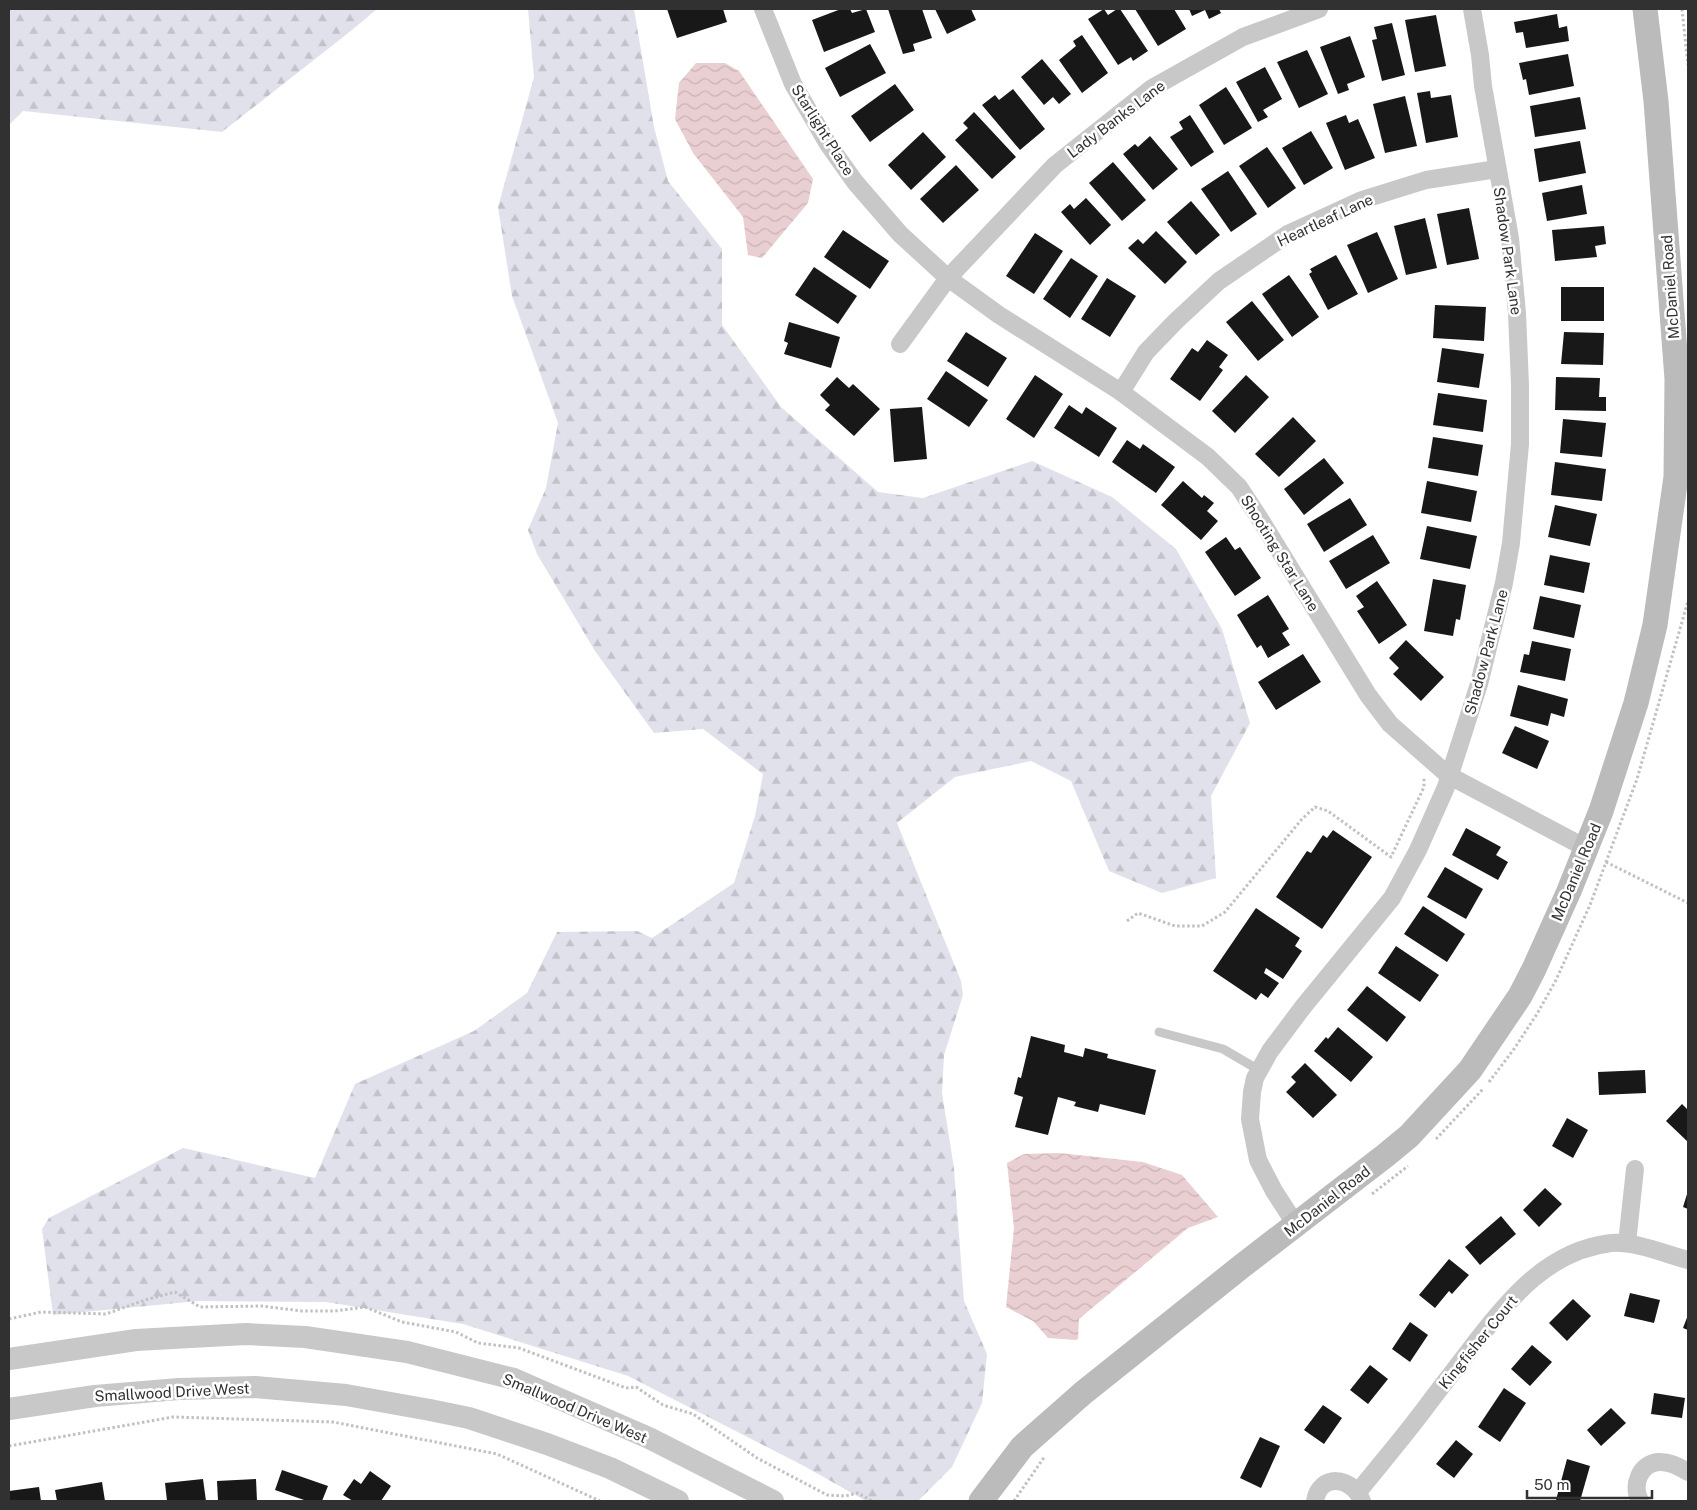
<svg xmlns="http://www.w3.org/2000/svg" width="1697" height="1510" font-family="'Public Sans',sans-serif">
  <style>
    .forest { fill: url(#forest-firs) }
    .water { fill: url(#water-waves) }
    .building { fill: #181818 }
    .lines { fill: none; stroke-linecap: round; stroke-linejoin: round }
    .path { stroke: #c1c1c1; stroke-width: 3; stroke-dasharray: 2.5 2.5; stroke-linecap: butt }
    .service { stroke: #c8c8c8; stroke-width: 9 }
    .minor { stroke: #c8c8c8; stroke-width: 18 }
    .tertiary { stroke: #c8c8c8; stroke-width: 22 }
    .secondary { stroke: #bbb; stroke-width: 25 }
    .labels { text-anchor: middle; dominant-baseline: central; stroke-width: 5; stroke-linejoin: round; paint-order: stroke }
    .street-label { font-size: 15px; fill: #313131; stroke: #fff }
  </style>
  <defs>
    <pattern id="forest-firs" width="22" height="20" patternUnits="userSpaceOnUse" patternTransform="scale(1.25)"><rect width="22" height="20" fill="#e1e1ec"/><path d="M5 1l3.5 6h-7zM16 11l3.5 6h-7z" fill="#c2c2cb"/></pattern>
    <pattern id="water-waves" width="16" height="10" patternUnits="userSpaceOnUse" patternTransform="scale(1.25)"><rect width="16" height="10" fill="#eacfd2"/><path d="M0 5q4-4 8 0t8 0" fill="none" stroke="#c9b2b5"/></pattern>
  </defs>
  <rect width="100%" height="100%" fill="#fff"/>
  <g class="forest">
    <polygon points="9,9 377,9 352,30 222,132 23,111 9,125"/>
    <polygon points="528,9 634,9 654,127 668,181 722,249 722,325 781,407 878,492 923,498 1032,461 1112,497 1176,549 1222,629 1250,723 1211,796 1216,878 1162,893 1109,871 1071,781 1031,761 955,777 897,823 961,981 963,995 944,1055 942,1093 954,1168 964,1301 987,1354 982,1403 952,1467 918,1501 866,1501 804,1466 628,1376 463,1324 326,1302 198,1301 53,1315 42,1229 49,1218 183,1148 315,1178 355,1084 474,1031 527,993 557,932 637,931 652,938 734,883 755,816 763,774 703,729 654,733 595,651 537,554 528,530 546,488 558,423 512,296 498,207 534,77"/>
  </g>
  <g class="water">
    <polygon points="696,63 725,63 739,71 813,179 808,203 762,258 748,255 743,217 693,153 675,119 679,83"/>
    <polygon points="1059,1153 1143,1162 1182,1175 1218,1217 1188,1228 1079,1319 1078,1339 1076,1340 1048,1338 1033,1321 1006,1307 1014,1228 1007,1163 1024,1154"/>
  </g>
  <g class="building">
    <polygon points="667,9 723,9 727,22 677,38"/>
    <polygon points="841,9 850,9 852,13 866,9 875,32 824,52 812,20"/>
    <polygon points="888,9 922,9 932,38 913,44 915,51 903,54"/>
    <polygon points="935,9 971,9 976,20 947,34"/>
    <polygon points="1104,9 1108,15 1117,9 1120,9 1148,51 1133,61 1131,57 1118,65 1088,19"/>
    <polygon points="1135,9 1174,9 1186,29 1158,46"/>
    <polygon points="1189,9 1219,9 1221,13 1209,19 1205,10 1192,16"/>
    <polygon points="1557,14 1559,28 1567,26 1569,41 1526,48 1523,32 1516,33 1514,22"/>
    <polygon points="1436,15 1446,66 1415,72 1405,20"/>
    <polygon points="1392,23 1405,75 1382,81 1372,40 1377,39 1374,27"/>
    <polygon points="1082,35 1108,73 1082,93 1059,60 1076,46 1073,41"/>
    <polygon points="1350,36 1365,77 1347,84 1349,90 1338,94 1320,47"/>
    <polygon points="870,44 886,73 840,97 825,68"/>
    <polygon points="1307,50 1328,94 1299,108 1277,62"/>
    <polygon points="1568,54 1574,86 1529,95 1526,79 1523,80 1519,63"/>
    <polygon points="1042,59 1071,94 1059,104 1053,97 1044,105 1021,77"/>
    <polygon points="1265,67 1282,99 1263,110 1268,117 1258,122 1236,82"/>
    <polygon points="895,84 914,110 870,142 851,116"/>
    <polygon points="1226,87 1252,128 1224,145 1199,105"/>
    <polygon points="1013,89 1045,129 1020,150 982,105 995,95 999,100"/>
    <polygon points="1430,91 1431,98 1451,95 1458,137 1426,143 1417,93"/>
    <polygon points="1405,96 1417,146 1385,153 1373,104"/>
    <polygon points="1580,97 1586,129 1535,137 1530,106"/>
    <polygon points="974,112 1016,157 992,179 955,140 968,128 963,123"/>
    <polygon points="1190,115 1214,152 1191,167 1170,137 1183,129 1179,122"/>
    <polygon points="1346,115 1349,123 1358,119 1375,158 1345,170 1326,123"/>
    <polygon points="1311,131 1333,168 1304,185 1282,148"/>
    <polygon points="923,132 946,157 911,190 888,165"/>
    <polygon points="1150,136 1178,169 1153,190 1123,154 1135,144 1138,147"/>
    <polygon points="1580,141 1586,173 1539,182 1534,149"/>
    <polygon points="1267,147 1296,188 1268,208 1239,166"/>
    <polygon points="1113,162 1146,200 1122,221 1089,183"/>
    <polygon points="956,165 979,190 943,223 920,199"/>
    <polygon points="1228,171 1257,214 1231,232 1201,189"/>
    <polygon points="1582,185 1587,214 1547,221 1542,193"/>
    <polygon points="1086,198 1111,225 1090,245 1061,212 1070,204 1074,209"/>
    <polygon points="1191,201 1220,235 1196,255 1167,222"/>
    <polygon points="1469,208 1479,259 1447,265 1437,214"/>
    <polygon points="1425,218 1437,268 1406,275 1394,226"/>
    <polygon points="1604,226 1606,244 1595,246 1597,257 1555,261 1552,230"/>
    <polygon points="843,230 889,261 870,289 824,257"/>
    <polygon points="1156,231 1187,262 1165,284 1128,248 1138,239 1143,244"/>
    <polygon points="1377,232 1398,279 1368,293 1347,245"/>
    <polygon points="1035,233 1063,251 1034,294 1006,276"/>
    <polygon points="1336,255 1358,294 1328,310 1309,274 1312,272 1310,269"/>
    <polygon points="1071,258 1098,276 1070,318 1043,299"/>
    <polygon points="814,267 857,296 838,324 795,295"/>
    <polygon points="1289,275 1319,317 1292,337 1262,294"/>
    <polygon points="1107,278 1136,296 1110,337 1081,319"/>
    <rect x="1561" y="287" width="43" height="34"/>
    <polygon points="1252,301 1284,340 1258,361 1226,322"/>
    <polygon points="1435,305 1486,307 1484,341 1433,338"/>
    <polygon points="789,322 840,337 831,368 784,354 788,343 784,341"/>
    <polygon points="966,332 1007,358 988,387 947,361"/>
    <polygon points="1564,332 1604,333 1603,365 1561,364"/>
    <polygon points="1207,340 1228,355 1219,367 1223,370 1200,401 1170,379 1192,348 1198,352"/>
    <polygon points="1442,348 1484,354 1479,388 1437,382"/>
    <polygon points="946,371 988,400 969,427 927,399"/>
    <polygon points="1035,375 1063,394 1034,438 1006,419"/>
    <polygon points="1246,375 1269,397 1235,433 1212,411"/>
    <polygon points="837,377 849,388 853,384 880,409 854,436 825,410 830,405 820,395"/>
    <polygon points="1556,377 1600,378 1599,397 1606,397 1606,411 1555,410"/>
    <polygon points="1438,393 1487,400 1483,432 1433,425"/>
    <polygon points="1069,405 1082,414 1086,407 1117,428 1099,457 1054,428"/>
    <polygon points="922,407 927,459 894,462 890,409"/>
    <polygon points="1293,417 1316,441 1279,477 1255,454"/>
    <polygon points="1563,419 1606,423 1602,457 1560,453"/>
    <polygon points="1433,437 1483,445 1478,476 1428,468"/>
    <polygon points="1127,440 1140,449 1143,444 1175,467 1156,493 1112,462"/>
    <polygon points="1324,458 1344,483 1304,515 1284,489"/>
    <polygon points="1555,462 1606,469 1602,501 1551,495"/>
    <polygon points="1183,481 1202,498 1204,495 1214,503 1207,511 1218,521 1201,540 1161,505"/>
    <polygon points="1427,481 1477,491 1471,522 1421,513"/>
    <polygon points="1350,498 1367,525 1324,552 1307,524"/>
    <polygon points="1555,505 1597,514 1590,546 1548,537"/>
    <polygon points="1427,526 1477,536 1470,569 1420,559"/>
    <polygon points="1373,535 1390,563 1346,589 1329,561"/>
    <polygon points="1226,537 1235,550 1240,547 1261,578 1235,596 1205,552"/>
    <polygon points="1550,555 1590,563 1584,593 1544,585"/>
    <polygon points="1433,579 1466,585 1460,620 1456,619 1453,636 1424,631"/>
    <polygon points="1377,581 1407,625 1379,644 1357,611 1364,607 1356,596"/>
    <polygon points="1268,595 1289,629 1282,633 1290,645 1268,658 1261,645 1257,648 1237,615"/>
    <polygon points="1540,596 1581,605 1574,638 1533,629"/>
    <polygon points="1406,640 1444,677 1421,701 1393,674 1399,668 1389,658"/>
    <polygon points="1532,641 1571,649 1565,681 1520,672 1524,654 1529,655"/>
    <polygon points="1303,654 1321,682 1276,710 1258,682"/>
    <polygon points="1518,685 1568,699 1564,717 1551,713 1548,726 1510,716"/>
    <polygon points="1515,726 1549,741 1537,769 1502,753"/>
    <polygon points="1466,828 1501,847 1496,855 1508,862 1498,880 1452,855"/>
    <polygon points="1333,830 1372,857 1322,929 1276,897 1307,851 1311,853 1323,835 1327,838"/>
    <polygon points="1445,867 1483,889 1466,919 1427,897"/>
    <polygon points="1423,906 1465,934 1447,962 1404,934"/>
    <polygon points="1256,908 1300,938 1295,946 1302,951 1283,979 1266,968 1264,973 1279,983 1268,998 1261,993 1256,1000 1213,971"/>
    <polygon points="1396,946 1439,975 1420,1002 1378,973"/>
    <polygon points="1367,986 1406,1017 1387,1042 1347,1010"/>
    <polygon points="1338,1027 1373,1057 1351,1082 1314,1051 1326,1037 1328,1039"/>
    <polygon points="1031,1036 1065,1045 1064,1052 1083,1057 1085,1048 1108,1054 1107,1058 1156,1070 1145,1115 1100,1104 1098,1112 1074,1106 1076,1102 1058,1097 1048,1135 1015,1127 1023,1097 1014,1094 1018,1077 1021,1078"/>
    <polygon points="1305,1063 1337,1095 1313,1118 1286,1092 1296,1082 1291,1077"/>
    <polygon points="1645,1070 1646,1093 1599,1095 1598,1072"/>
    <polygon points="1682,1104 1688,1110 1688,1142 1666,1121"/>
    <polygon points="1567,1118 1588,1130 1573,1158 1552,1146"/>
    <polygon points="1545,1188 1562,1204 1539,1227 1523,1210"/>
    <polygon points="1688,1191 1688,1209 1683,1207"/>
    <polygon points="1501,1216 1516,1234 1480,1265 1465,1247"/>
    <polygon points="1449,1259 1469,1275 1452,1294 1449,1291 1435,1308 1419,1295"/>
    <polygon points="1630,1293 1660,1300 1654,1323 1624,1316"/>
    <polygon points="1573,1299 1591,1316 1567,1341 1549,1323"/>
    <polygon points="1688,1315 1688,1330 1683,1328"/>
    <polygon points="1410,1322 1428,1335 1410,1362 1392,1349"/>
    <polygon points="1532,1345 1552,1362 1530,1386 1511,1369"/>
    <polygon points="1370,1365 1388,1379 1368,1404 1350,1390"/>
    <polygon points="1504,1388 1526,1403 1500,1442 1478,1427"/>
    <polygon points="1654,1393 1685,1398 1682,1418 1651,1414"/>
    <polygon points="1323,1405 1342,1418 1324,1444 1304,1430"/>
    <polygon points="1611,1408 1626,1423 1601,1446 1587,1430"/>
    <polygon points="1260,1437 1280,1446 1261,1488 1240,1478"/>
    <polygon points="1456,1440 1473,1454 1454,1478 1436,1464"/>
    <polygon points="1567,1459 1590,1466 1580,1501 1556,1500"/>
    <polygon points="282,1470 328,1486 322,1501 307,1501 275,1490"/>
    <polygon points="370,1471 391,1486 381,1501 353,1501 343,1495 354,1479 361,1484"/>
    <polygon points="203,1479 206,1501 167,1501 165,1483"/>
    <polygon points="256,1479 257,1501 218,1501 217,1481"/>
    <polygon points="102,1482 105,1501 57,1501 55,1490"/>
    <polygon points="39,1487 41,1501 9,1501 9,1491"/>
  </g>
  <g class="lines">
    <g class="path">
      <polyline points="1682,9 1688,65"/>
      <polyline points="1606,862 1688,903"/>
      <polyline points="1127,921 1138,913 1175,926 1202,926 1225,912 1302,819 1315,807 1328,811 1391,857 1424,787 1424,777"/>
      <polyline points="1489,1082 1514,1049 1537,1014 1556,980 1590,905 1637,779 1688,601"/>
      <polyline points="1436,1139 1483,1089"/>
      <polyline points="1372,1194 1408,1166"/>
      <polyline points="9,1319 41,1312 106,1314 145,1300 175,1292 200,1307 261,1306 302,1311 335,1311 365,1307 402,1322 456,1332 478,1343 519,1348 626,1388 636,1387 663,1405 693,1414 757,1458 827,1495 845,1496 858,1493 872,1501"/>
      <polyline points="9,1446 173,1417 333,1422 497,1454 600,1501"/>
      <polyline points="1014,1501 1045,1456"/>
    </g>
    <polyline class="service" points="1159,1032 1223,1049 1259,1070"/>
    <g class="minor">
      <polyline points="763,9 793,84 828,144 855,182 900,234 948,278 999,315 1121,392 1208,457 1239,487 1260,519 1368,695 1390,724 1448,775 1586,848"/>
      <polyline points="900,344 948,278 1055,165 1152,88 1243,37 1319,9"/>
      <polyline points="1121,392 1146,352 1176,321 1219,281 1288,234 1362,200 1426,180 1497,169"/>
      <polyline points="1296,1225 1274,1191 1258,1160 1250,1119 1252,1092 1255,1078 1270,1051 1303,1007 1392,898 1418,850 1446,787 1479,684 1504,583 1511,543 1520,444 1520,385 1517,313 1510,238 1483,86 1480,55 1472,9"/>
      <polyline points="1627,1243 1635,1169"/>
      <path d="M1358,1492C1382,1462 1407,1433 1429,1403C1444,1383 1460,1363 1475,1343C1510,1297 1550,1250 1611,1243C1635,1241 1665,1254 1688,1260"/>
      <path d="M1315,1501C1320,1473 1352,1476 1362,1501"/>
      <path d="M1640,1501C1632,1486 1639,1464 1658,1462C1669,1461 1679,1467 1688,1472"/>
    </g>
    <g class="tertiary">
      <polyline points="9,1359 136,1340 246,1334 305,1337 407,1352 514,1379 649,1438 773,1501"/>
      <polyline points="9,1409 95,1396 179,1389 255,1387 346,1395 430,1410 469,1418 547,1444 610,1468 678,1501"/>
    </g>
    <polyline class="secondary" points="981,1501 1022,1447 1083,1393 1242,1266 1386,1155 1409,1136 1470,1070 1520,996 1534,969 1569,891 1601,811 1636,703 1655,625 1676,477 1677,379 1656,101 1645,9"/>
  </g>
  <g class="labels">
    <g class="street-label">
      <text transform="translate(1116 119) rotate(-37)">Lady Banks Lane</text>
      <text transform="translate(823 130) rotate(58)">Starlight Place</text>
      <text transform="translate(1325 220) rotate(-25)">Heartleaf Lane</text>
      <text transform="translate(1508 251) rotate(82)">Shadow Park Lane</text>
      <text transform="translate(1670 287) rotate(-94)">McDaniel Road</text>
      <text transform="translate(1280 553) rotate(58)">Shooting Star Lane</text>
      <text transform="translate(1486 652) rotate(-75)">Shadow Park Lane</text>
      <text transform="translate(1576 872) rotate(-67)">McDaniel Road</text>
      <text transform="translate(1327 1201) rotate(-38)">McDaniel Road</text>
      <text transform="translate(1478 1342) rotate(-51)">Kingfisher Court</text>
      <text transform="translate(172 1392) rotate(-3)">Smallwood Drive West</text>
      <text transform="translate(575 1408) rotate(23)">Smallwood Drive West</text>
    </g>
  </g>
  <rect width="1697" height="1510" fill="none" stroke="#313131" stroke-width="20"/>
  <path d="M1527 1490v8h125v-8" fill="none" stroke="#313131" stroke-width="2.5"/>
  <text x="1534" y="1490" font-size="15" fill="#313131" stroke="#ffffff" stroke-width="4" paint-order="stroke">50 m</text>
</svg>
